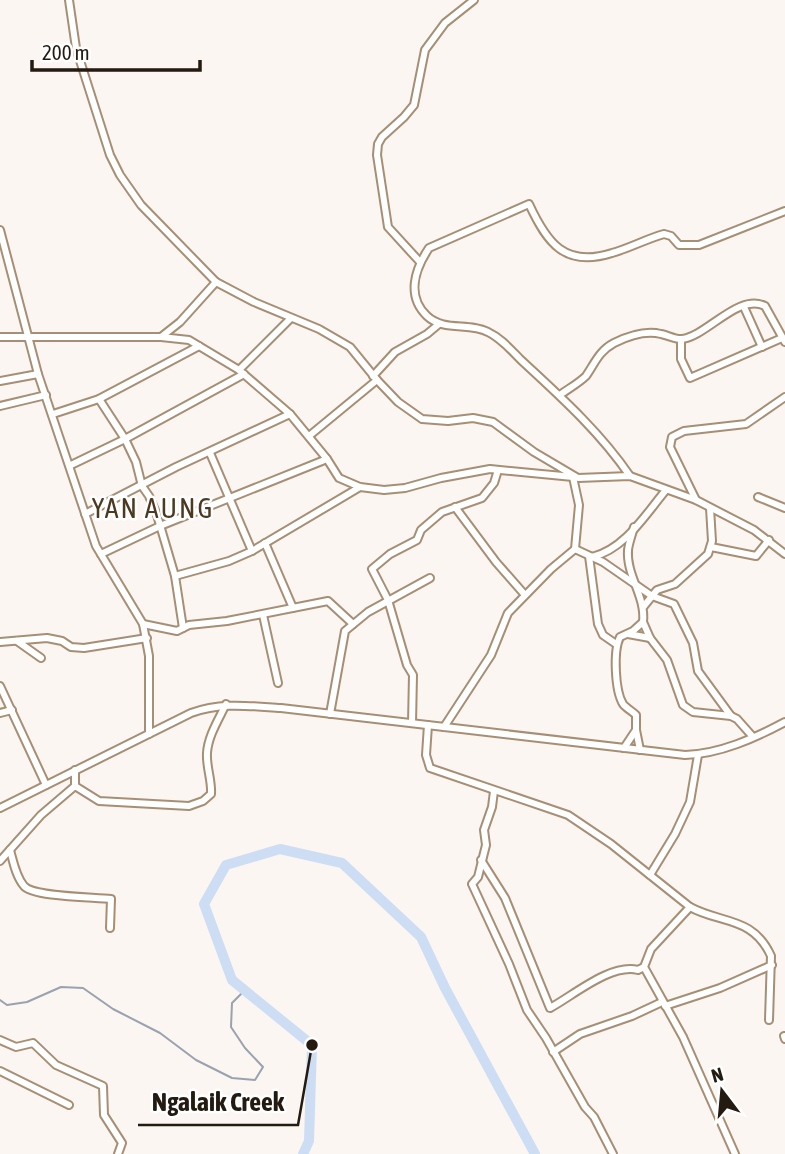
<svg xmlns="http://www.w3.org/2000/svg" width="785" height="1154" font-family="'Asap Condensed',sans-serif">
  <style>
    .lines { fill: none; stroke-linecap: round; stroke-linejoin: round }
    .stream { stroke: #9aa2b0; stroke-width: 2 }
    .river { stroke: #cdddf4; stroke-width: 10 }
    .minor-casing { stroke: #a68f75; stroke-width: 10 }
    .minor { stroke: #fff; stroke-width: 6 }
    .labels { text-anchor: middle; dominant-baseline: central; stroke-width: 5; stroke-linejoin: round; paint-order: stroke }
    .quarter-label { font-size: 28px; letter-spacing: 2px; fill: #4c3921; stroke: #fff }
    .leader { fill: none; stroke: #231a10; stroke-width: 2.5 }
    .callout-dot { fill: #231a10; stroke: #fff; stroke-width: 2.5 }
    .callout-label { font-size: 26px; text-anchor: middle; font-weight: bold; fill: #231a10; stroke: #fff; stroke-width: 5; stroke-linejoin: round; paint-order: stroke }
  </style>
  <rect width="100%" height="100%" fill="#fbf6f1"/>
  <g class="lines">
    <polyline class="stream" points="0,1000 7,1005 27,1002 61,987 83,988 113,1009 160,1033 196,1060 232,1078 255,1080 263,1067 245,1048 231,1027 232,1003 245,990"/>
    <polyline class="river" points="303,1154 309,1141 312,1045 232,980 204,904 226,865 280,849 342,863 421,937 445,988 535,1154"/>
    <g class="minor-casing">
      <g id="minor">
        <polyline points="69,0 76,48 110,155 120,175 141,205 216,282"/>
        <polyline points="0,230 38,374 0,381"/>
        <polyline points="420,262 388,227 377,155 378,144 382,137 404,117 414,105 425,50 445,23 474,0"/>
        <polyline points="744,307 762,347"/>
        <polyline points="0,337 161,337 180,322 216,282 254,302 319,329 350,347 377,380 398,402 422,419 448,421 473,418 493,422 534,452 578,478 630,476 696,500 754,530 785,554"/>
        <polyline points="161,337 189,340 239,370 290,414 327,459 339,478 360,487 384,490 405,488 441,478 490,469 573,477"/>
        <polyline points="681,340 681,359 690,378 782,338"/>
        <polyline points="239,370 291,318"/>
        <polyline points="38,374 96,546 143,624 149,656 149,734"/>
        <polyline points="373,376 395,352 427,334 439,324"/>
        <path d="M560,395C568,389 579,383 586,376C595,363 599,351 614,343C628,336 645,330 661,334C667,335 676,340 682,339C707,336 738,293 765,306L785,342"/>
        <polyline points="99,399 125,439 136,462 142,486 149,496 157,515 175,576 183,628"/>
        <polyline points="0,406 46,395"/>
        <polyline points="53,414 99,399 199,346"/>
        <polyline points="309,436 377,380"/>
        <polyline points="210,453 252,551"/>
        <polyline points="71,465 125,439 244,374"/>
        <path d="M630,476C600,432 560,396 521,360C511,350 501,338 488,332C469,322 444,332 427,316C406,296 415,269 429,248L529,204C547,243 565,268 612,253C630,248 646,239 664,234L671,236L679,245H699L785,211"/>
        <polyline points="758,497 785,508"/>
        <polyline points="696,500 670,447 672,437 684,431 746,424 785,397"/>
        <polyline points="455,507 496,562 525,595"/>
        <polyline points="85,514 176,467 290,414"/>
        <path d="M634,527C632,535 629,542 628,550C626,575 646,597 643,622L633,631L620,637C613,651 615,691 623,704C626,708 632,711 636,715V730L640,750"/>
        <polyline points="265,543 293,608"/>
        <polyline points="711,547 756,556 769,540"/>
        <polyline points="575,549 603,562 652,596 674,604 693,643 698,671 731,716"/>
        <polyline points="101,554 160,526 327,459"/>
        <polyline points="589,556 598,624 603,635 616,644"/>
        <path d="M592,557C625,549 645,515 666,490"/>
        <polyline points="175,576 229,561 252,551 360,487"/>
        <polyline points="644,606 657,590 675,584 708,554 712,541 710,508"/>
        <polyline points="263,615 278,683"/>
        <polyline points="643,622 650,638 667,660 683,705 693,712 731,716 737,719 753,737"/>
        <polyline points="143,624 177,631 189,625 227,621 328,601 353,624"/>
        <polyline points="628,634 650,638"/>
        <polyline points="17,641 41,658"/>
        <polyline points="0,642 47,638 62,641 71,647 84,648 147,638"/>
        <polyline points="0,686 46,785"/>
        <polyline points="0,713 12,710"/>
        <polyline points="330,714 345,631 368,612 430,578"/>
        <polyline points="412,723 413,675 407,665 388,600 372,569 390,554 417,540 421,530 442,512 482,498 494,483 498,470"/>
        <path d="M428,725L426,755L430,768L568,815L611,844L690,907C721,924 753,916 771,956L769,1020"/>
        <polyline points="444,727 491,655 508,613 551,569 575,549 579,505 573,477"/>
        <polyline points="624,748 636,730"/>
        <path d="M75,786L99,801L189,806L203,801L211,794C212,780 206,767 207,753C208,736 219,719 226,704"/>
        <polyline points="494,791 492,807 484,830 486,845 478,877 472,884 509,964 527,1010 546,1038 585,1107 594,1117 613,1154"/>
        <path d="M0,808L191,713C221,702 249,706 281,708L685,755C720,754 755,738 785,722"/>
        <path d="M10,850C13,861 16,877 24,886C33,897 94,897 111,899L110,928"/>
        <path d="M481,860L505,898L550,1008C574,995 611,963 638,970L644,967"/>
        <polyline points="0,861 41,815 75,786 75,770"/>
        <polyline points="650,875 675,834 690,802 698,755"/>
        <polyline points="690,907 651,949 644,967 683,1037 735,1154"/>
        <polyline points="665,1006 720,988 772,965"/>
        <polyline points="784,1036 785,1039"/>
        <polyline points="0,1040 16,1047 33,1043 56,1065 103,1086 104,1115 122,1143 118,1154"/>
        <polyline points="553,1052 580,1034 632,1016 662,1002"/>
        <polyline points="0,1071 69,1105"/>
      </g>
    </g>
    <use href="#minor" class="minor"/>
  </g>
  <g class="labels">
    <g class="quarter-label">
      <text x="153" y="508">YAN AUNG</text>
    </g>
  </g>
  <path class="leader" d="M312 1045L298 1125H138"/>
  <circle class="callout-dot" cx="312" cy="1045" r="7"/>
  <g class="callout-label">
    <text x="218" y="1111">Ngalaik Creek</text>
  </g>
  <g transform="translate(722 1091) rotate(344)" stroke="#ffffff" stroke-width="5" paint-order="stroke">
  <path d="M0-5L12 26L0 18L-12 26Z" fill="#231a10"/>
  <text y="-10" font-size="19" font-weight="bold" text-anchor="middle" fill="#231a10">N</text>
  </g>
  <path d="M32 60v10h168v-10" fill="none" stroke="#231a10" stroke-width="3.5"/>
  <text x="42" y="60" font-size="21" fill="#231a10" stroke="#ffffff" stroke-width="5" paint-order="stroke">200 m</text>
</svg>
